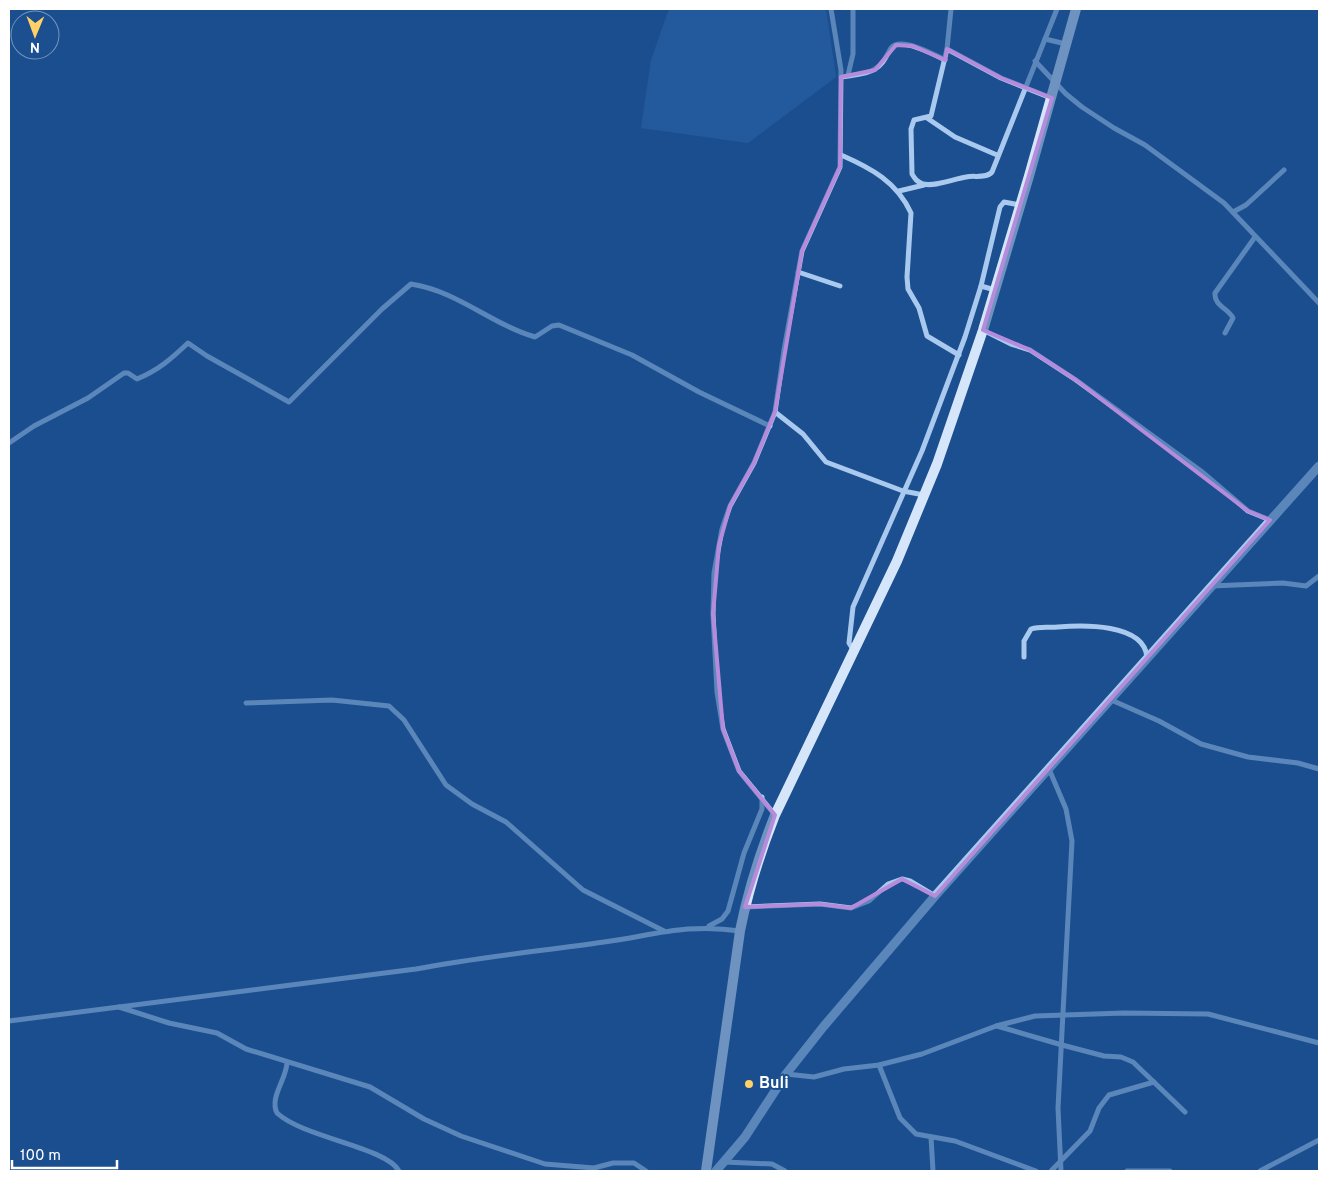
<svg xmlns="http://www.w3.org/2000/svg" width="1328" height="1180" font-family="Overpass,sans-serif">
  <style>
    .green { fill: #2e69ad }
    .lines { fill: none; stroke-linecap: round; stroke-linejoin: round }
    .minor { stroke: #a9c9ee; stroke-width: 5 }
    .tertiary { stroke: #a9c9ee; stroke-width: 9 }
    .secondary { stroke: #d6e6fa; stroke-width: 10 }
    .marked { fill: none; stroke: #b68bdc; stroke-width: 4; stroke-linejoin: round }
    .poi-dot { fill: #ffd166; stroke: #1b4f8f; stroke-width: 2 }
    .labels { text-anchor: middle; dominant-baseline: central; stroke-width: 4; stroke-linejoin: round; paint-order: stroke }
    .poi-label { font-size: 16px; font-weight: bold; fill: #fff; stroke: #1b4f8f; text-anchor: start }
  </style>
  <rect width="100%" height="100%" fill="#1b4f8f"/>
  <polygon class="green" points="669,9 826,9 836,77 748,143 641,128 651,60"/>
  <g class="lines">
    <g class="minor">
      <path d="M951,9L947,49L931,116L914,120L911,129L912,174C915,179 917,182 923,184C935,187 953,179 966,177C974,175 986,179 992,172L1057,9"/>
      <polyline points="1045,39 1066,44"/>
      <polyline points="947,49 1001,78 1051,98"/>
      <polyline points="1035,61 1066,94 1082,107 1114,128 1145,145 1224,203 1319,303"/>
      <polyline points="848,75 853,54 853,9"/>
      <path d="M841,77C852,75 866,75 875,69C884,64 886,56 891,48C900,36 935,55 945,60"/>
      <polyline points="927,118 955,137 997,155"/>
      <path d="M841,155C871,168 897,182 911,213L907,277L908,289L919,308L927,336L959,355"/>
      <polyline points="899,191 924,185"/>
      <polyline points="1233,212 1246,205 1284,170"/>
      <polyline points="798,272 840,286"/>
      <polyline points="995,290 981,286 1000,207 1004,202 1020,205"/>
      <polyline points="983,330 1011,344 1030,350 1076,380 1201,471 1248,511 1270,520"/>
      <path d="M1225,333L1233,318C1228,308 1214,306 1215,293L1255,237"/>
      <polyline points="775,412 803,434 826,462 903,491 924,495"/>
      <path d="M9,443L34,426L88,398L124,373H128L137,379C159,370 172,358 188,343L207,356L289,402L382,309L411,284C457,291 491,324 535,337L552,326L559,325L632,355L699,392L770,426"/>
      <polyline points="1211,586 1283,583 1306,586 1319,576"/>
      <polyline points="854,651 849,643 853,607 922,451 965,337 981,286"/>
      <path d="M1024,657V641L1031,629C1040,626 1049,628 1058,627C1082,625 1144,623 1147,657"/>
      <polyline points="1109,699 1159,721 1201,744 1248,757 1298,763 1319,769"/>
      <polyline points="246,703 332,700 389,706 404,720 446,785 472,804 506,822 583,890 664,931"/>
      <polyline points="1049,769 1066,809 1072,841 1058,1108 1061,1171"/>
      <polyline points="775,815 739,771 723,729 717,692 713,614 714,573 722,529 730,506 754,463 775,412 784,350 802,251 840,167 841,70 831,9"/>
      <polyline points="745,907 820,904 851,908 869,901 888,884 902,879 910,881 935,896"/>
      <polyline points="709,926 722,919 728,911 744,853 762,809 762,797"/>
      <polyline points="119,1007 169,1023 217,1033 246,1049 370,1087 424,1119 461,1136 545,1164 594,1168 613,1163 634,1163 646,1171"/>
      <path d="M9,1021L416,969C478,957 542,951 604,942C654,935 689,923 740,931"/>
      <polyline points="997,1026 1062,1045 1104,1056 1121,1057 1133,1062 1185,1112"/>
      <path d="M287,1062C287,1079 269,1097 277,1113C304,1138 386,1147 399,1171"/>
      <polyline points="879,1065 900,1118 916,1134 955,1141 1036,1171"/>
      <polyline points="786,1074 814,1077 844,1069 879,1065 922,1054 996,1026 1035,1016 1124,1013 1208,1014 1319,1043"/>
      <polyline points="931,1137 933,1171"/>
      <polyline points="724,1162 772,1164 785,1171"/>
      <polyline points="1051,1171 1090,1131 1099,1108 1109,1095 1154,1082"/>
      <polyline points="1127,1171 1170,1171"/>
      <polyline points="1260,1171 1319,1140"/>
    </g>
    <polyline class="tertiary" points="716,1171 745,1137 786,1074 824,1026 935,896 1319,466"/>
    <path class="secondary" d="M706,1171L740,931C748,891 760,853 775,815L897,561L937,464L983,330L1029,176L1076,9"/>
  </g>
  <path d="M0 0H1328V1180H0ZM896,45L913,46L945,60L947,49L1001,78L1052,98L983,330L1030,350L1076,380L1248,511L1270,520L935,896L902,879L851,908L820,904L745,907L775,815L739,771L723,729L713,614L719,545L730,506L754,463L775,412L802,251L840,167L841,77L875,70Z" fill="#1b4f8f" fill-opacity=".55" fill-rule="evenodd"/>
  <path class="marked" d="M896,45L913,46L945,60L947,49L1001,78L1052,98L983,330L1030,350L1076,380L1248,511L1270,520L935,896L902,879L851,908L820,904L745,907L775,815L739,771L723,729L713,614L719,545L730,506L754,463L775,412L802,251L840,167L841,77L875,70Z"/>
  <circle class="poi-dot" cx="749" cy="1084" r="5"/>
  <g class="labels">
    <g class="poi-label">
      <text x="759" y="1084">Buli</text>
    </g>
  </g>
  <rect width="1328" height="1180" fill="none" stroke="#ffffff" stroke-width="20"/>
  <g transform="translate(35 35) rotate(181)"><circle r="24" fill="#1b4f8f" stroke="#7695bc"/>
  <path d="M0-4L9 19L0 12L-9 19Z" fill="#ffd166"/>
  <text y="-8" font-size="14" font-weight="bold" text-anchor="middle" fill="#ffffff">N</text>
  </g>
  <path d="M12 1160v8h105v-8" fill="none" stroke="#ffffff" stroke-width="2.5"/>
  <text x="20" y="1160" font-size="15" fill="#ffffff" stroke="#1b4f8f" stroke-width="4" paint-order="stroke">100 m</text>
</svg>
